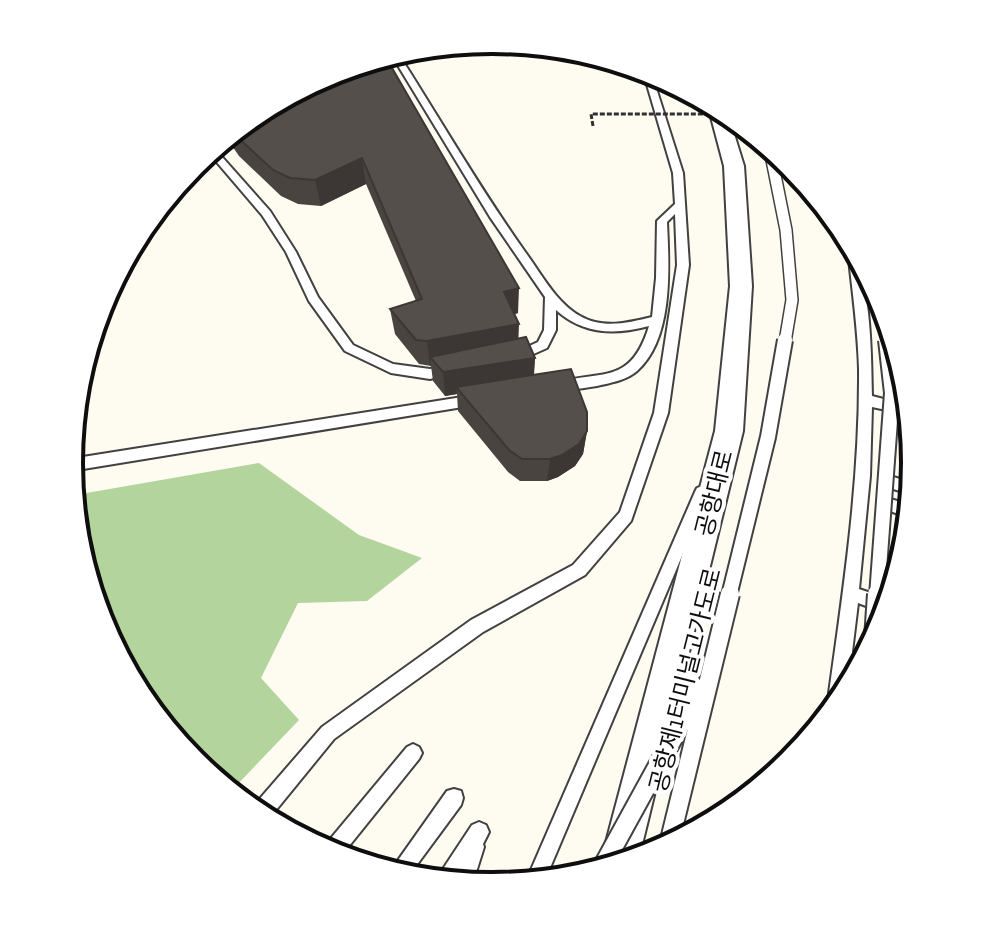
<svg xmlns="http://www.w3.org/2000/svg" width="984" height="926" font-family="'Zilla Slab','Noto Sans KR',serif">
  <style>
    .forest { fill: #b3d59d }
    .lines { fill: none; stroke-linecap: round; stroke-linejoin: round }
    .service-casing { stroke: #414141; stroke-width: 4 }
    .minor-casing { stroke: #414141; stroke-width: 4 }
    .service { fill: #fff; fill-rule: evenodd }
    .minor { fill: #fff; fill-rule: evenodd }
    .service-bridge-far2-casing { stroke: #414141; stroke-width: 14; stroke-linecap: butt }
    .service-bridge-far1-casing { stroke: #414141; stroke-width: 18; stroke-linecap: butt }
    .service-bridge-casing { stroke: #414141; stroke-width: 22; stroke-linecap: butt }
    .path-bridge { stroke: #303030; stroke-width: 3; stroke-dasharray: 5 2; stroke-linecap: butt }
    .service-bridge-far2 { stroke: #fff; stroke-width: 11 }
    .service-bridge-far1 { stroke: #fff; stroke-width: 14 }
    .service-bridge { stroke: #fff; stroke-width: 18 }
    .wall { fill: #494440 }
    .shaded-wall { fill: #3c3734 }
    .building { fill: #554f4b; stroke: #3c3734; stroke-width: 2 }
    .labels { text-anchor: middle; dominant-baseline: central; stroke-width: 8; stroke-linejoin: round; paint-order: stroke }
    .street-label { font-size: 24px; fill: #0e0e0e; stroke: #fff }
    .rim { fill: none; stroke: #0e0e0e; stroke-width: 4 }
  </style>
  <rect width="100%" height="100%" fill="#fefbf0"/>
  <polygon class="forest" points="259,463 359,535 422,558 367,601 298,603 261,678 299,720 233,789 193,762 101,624 75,495"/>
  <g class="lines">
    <g class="service-casing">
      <g id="service">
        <path d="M401,58C443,124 482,192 528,256C543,277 557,303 580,316C602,329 628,323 652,317L656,278L657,221L675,204L673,173L643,71L651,72L683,173L689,265L668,413L631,521L585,575L483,632L334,739L272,815L256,804L257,802L322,727L471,620L573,565L620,512L654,413L677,265L675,214L667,222C669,266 674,338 637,371C627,380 610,383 597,386C583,388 567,392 553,389L552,386L553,383C601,370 631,386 649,326C615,335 584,335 556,310V330L547,348L520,360H512L510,357L512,354L538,342L544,330L545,297L490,217L394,59Z"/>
        <polygon points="215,149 270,211 296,252 318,297 353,345 393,364 430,369 448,365 454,370 452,373 430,379 391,373 345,351 309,301 286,252 262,215 209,153"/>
        <path d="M850,256H852C872,286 871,359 872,396L903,404L905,414L872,407L870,476L859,589L888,599L885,613L858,603L852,652L862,656L853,670L850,669L849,676L833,700L829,693C844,586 860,478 859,369C858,332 853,296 849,259Z"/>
        <polygon points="475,395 482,400 475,405 71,471 70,459"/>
        <polygon points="886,475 911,482 909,494 881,485 879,481 881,477"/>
        <polygon points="702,486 707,488 709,492 547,875 527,879 695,492 697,488"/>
        <polygon points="884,497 907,504 904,516 879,507 877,503 879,499"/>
        <polygon points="413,744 419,747 422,753 419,759 341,856 330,854 322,849 407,747"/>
        <polygon points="454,789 461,791 463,798 461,805 413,870 394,866 447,791"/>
        <polygon points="479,822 486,825 489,832 483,844 484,847 473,882 439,875 472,825"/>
      </g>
    </g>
    <g class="minor-casing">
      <polygon id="minor" points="715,113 731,124 744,166 752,286 743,431 639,857 600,865 715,431 730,286 724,166 711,117"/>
    </g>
    <use href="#service" class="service"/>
    <use href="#minor" class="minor"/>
    <g class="service-bridge-far2-casing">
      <g id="service-bridge-far2">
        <polyline points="770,150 786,230 792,300 785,342"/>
        <polyline points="882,299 887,342"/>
      </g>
    </g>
    <g class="service-bridge-far1-casing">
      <g id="service-bridge-far1">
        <polyline points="729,596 768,437 785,340"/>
        <polyline points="877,596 892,393 886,340"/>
      </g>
    </g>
    <g class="service-bridge-casing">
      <g id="service-bridge">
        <polyline points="874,639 877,594"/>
        <polyline points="669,844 730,594"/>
        <polyline points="604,864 700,689"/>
      </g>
    </g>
    <polyline class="path-bridge" points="593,126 591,114 716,114"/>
    <use href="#service-bridge-far2" class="service-bridge-far2"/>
    <use href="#service-bridge-far1" class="service-bridge-far1"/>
    <use href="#service-bridge" class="service-bridge"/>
  </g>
  <polygon class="wall" points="331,72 518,313 515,314 518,339 535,358 534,375 587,431 583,454 575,466 558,477 547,481 520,481 508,472 458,411 457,394 445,396 433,381 431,366 419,364 395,334 390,309 416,301 366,184 321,206 298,204 281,196 239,156 228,140"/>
  <g class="shaded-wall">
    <polygon points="362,158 366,184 321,206 315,180"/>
    <polygon points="519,288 518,313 504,317 504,292"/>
    <polygon points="519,324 518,349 430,357 431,366 430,366 427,341"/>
    <polygon points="535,358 533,382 456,387 457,394 445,396 443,372"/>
    <polygon points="587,431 583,454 575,466 558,477 547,481 550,459"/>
  </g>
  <g class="building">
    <polygon points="388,61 519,288 504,292 519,324 427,341 416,340 390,309 422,299 362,158 315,180 290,178 273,170 235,135 331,72"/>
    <polygon points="526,337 535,358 443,372 430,357"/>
    <polygon points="571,369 587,412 587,431 579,444 562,455 550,459 522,459 509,450 456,387"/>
  </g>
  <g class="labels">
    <g class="street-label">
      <text transform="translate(714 493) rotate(-76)">공항대로</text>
      <text transform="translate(685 680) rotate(-76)">공항제1터미널고가도로</text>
    </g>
  </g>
  <path d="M0 0H984V926H0ZM83 463a409 409 0 1 1 818 0a409 409 0 1 1-818 0Z" fill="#fff" fill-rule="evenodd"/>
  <path class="rim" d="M83 463a409 409 0 1 1 818 0a409 409 0 1 1-818 0Z"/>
</svg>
